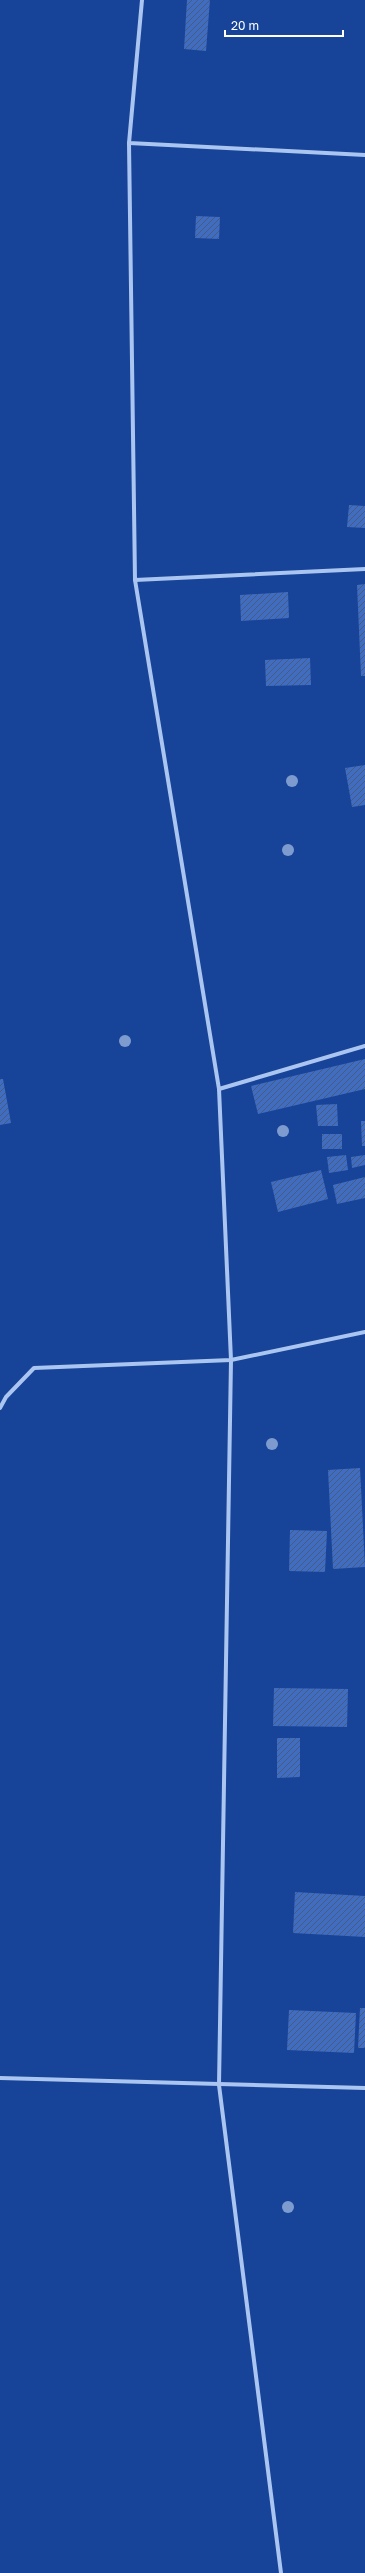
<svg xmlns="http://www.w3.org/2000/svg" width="365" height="2573" font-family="'Golos Text',sans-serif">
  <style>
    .building { fill: url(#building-hatch) }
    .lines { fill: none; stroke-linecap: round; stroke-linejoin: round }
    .minor { stroke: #abc5f1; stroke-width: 4 }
    .tree { fill: #7e9bcf }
  </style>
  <defs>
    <pattern id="building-hatch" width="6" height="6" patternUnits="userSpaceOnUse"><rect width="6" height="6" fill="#406dc0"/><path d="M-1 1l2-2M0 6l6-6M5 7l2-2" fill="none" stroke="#475b80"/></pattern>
  </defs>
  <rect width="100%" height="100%" fill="#174499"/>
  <g class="building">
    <polygon points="187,0 210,0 206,51 184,49"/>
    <polygon points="196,216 220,217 219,239 195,238"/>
    <polygon points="349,505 365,506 365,528 347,527"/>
    <polygon points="365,584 365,676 361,676 357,585"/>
    <polygon points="288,592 289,618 241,621 240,595"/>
    <polygon points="310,658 311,685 266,686 265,660"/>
    <polygon points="365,765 365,805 352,807 345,768"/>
    <polygon points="365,1059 365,1089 258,1114 251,1086"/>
    <polygon points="0,1079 3,1079 11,1123 0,1125"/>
    <polygon points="337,1104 338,1126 318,1126 316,1105"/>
    <polygon points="361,1121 365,1121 365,1146 362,1146"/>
    <rect x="322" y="1134" width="20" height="15"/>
    <polygon points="346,1155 348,1170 329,1173 327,1157"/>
    <polygon points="365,1155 365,1165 352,1168 351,1157"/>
    <polygon points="321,1170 328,1199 278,1212 271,1182"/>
    <polygon points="365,1177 365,1198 337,1204 333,1185"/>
    <polygon points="360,1468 365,1567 333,1569 328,1470"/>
    <polygon points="290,1530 327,1531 325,1572 289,1571"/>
    <polygon points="274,1688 348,1689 347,1727 273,1726"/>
    <polygon points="277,1738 300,1738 300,1777 277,1778"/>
    <polygon points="295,1892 365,1896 365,1937 293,1933"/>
    <polygon points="360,2008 365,2008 365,2048 358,2048"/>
    <polygon points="289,2010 356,2013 354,2053 287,2050"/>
  </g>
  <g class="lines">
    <g class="minor">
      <polyline points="142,0 129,143 365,155"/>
      <polyline points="129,143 135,580 365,569"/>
      <polyline points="135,580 219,1089 231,1360 219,2085 281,2573"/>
      <polyline points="219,1089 365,1046"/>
      <polyline points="0,1408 6,1397 34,1368 231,1360 365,1332"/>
      <polyline points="0,2078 365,2088"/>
    </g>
  </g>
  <g class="tree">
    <circle cx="292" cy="781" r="6"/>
    <circle cx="288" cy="850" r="6"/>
    <circle cx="125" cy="1041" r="6"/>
    <circle cx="283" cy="1131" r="6"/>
    <circle cx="272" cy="1444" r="6"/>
    <circle cx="288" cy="2207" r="6"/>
  </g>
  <path d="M225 30v6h118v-6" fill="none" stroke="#ffffff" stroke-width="2"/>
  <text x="231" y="30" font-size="12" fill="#ffffff" stroke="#174499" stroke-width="3" paint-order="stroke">20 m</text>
</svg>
